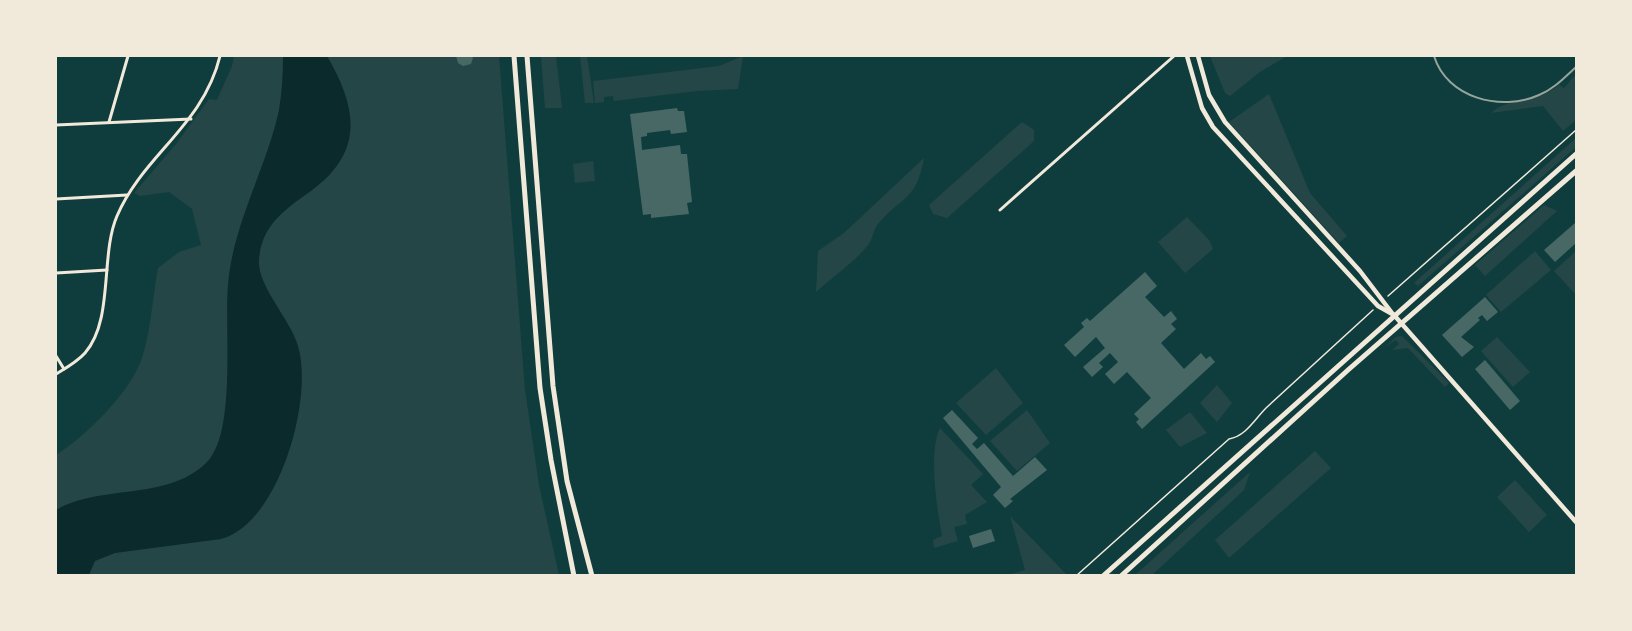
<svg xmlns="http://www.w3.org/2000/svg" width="1632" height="631" font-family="Montserrat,sans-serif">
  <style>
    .green { fill: #244646 }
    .water { fill: #0a2a2b }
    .building { fill: #486865 }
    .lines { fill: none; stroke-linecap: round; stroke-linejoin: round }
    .path { stroke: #f1e9da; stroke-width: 1.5 }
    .minor { stroke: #f1e9da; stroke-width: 3 }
    .tertiary { stroke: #f1e9da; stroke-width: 4.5 }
    .secondary { stroke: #f1e9da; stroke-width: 4.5 }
    .primary { stroke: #f1e9da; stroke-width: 5 }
    .rail { stroke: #97a49c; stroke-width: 2 }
  </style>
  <rect width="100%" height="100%" fill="#0f3d3e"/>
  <g class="green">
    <path d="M234,56H499L525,390L539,485L559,575L56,576V455C86,436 133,390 143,355C151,327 153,296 158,268L179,252L201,245L192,209L169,192L140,196L134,193L176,144L209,99L217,100L232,66Z"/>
    <polygon points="541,56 556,56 562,108 545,108"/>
    <polygon points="580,56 587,56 594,103 585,103"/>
    <polygon points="743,56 738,89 697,91 614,101 613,96 604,97 604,102 595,103 593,81 719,66"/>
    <polygon points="1210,56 1287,56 1260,72 1230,96 1225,93"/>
    <path d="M1576,74V120L1563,131L1543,106L1491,113C1505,98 1536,104 1559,85L1564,88Z"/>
    <polygon points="1269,94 1310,193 1347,236 1339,243 1229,122"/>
    <polygon points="1022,122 1034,130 1034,141 947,218 933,214 929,205"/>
    <polygon points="1576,138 1576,147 1418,286 1414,283"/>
    <path d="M924,158C916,201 904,194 878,224C873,230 873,239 868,245C855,262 832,277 816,292L818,251L844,233Z"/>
    <polygon points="593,161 595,181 575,183 573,164"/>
    <polygon points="1544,205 1557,211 1485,276 1475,265"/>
    <polygon points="1187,217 1209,240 1213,249 1185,273 1158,242"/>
    <polygon points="1535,251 1551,270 1501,312 1486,295"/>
    <polygon points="1576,251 1576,295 1554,271"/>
    <polygon points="1402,336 1449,383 1445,387 1408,348 1392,350 1399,344 1396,340 1385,347 1396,337"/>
    <polygon points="1497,337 1530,372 1513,387 1481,351"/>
    <polygon points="996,368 1023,403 986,435 956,403"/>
    <polygon points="1217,385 1232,403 1217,422 1200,403"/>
    <polygon points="1027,410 1050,443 1017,471 990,441"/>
    <polygon points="1190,412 1207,433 1180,447 1166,430"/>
    <path d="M940,428L983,474L971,485L987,502L965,515L967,524L954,527L958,541L934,548L933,540L942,536C937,509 928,452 940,428Z"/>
    <polygon points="1315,451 1331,468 1229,558 1215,540"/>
    <polygon points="1250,472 1244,490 1152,575 1135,575"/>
    <polygon points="1515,480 1547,515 1529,532 1497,497"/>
    <polygon points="1010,516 1067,575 1008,575 1025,570"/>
  </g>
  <path class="water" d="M283,56H327C356,106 366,151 311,191C285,209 261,226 259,260C257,286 291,320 298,346C314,398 279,524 221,539L115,553L95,561L89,575H56V510C101,484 167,501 206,463C237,434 224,328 228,285C233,223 266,170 279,110C282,92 283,74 283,56Z"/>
  <g class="building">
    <polygon points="456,56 472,56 473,58 471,64 463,66 458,63"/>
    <polygon points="677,108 678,111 684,111 687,132 671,134 670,130 647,133 647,136 641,137 642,150 680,145 681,154 687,154 692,202 687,203 689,214 651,218 651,214 643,215 630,114"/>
    <polygon points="1575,223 1576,243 1555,262 1544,250"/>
    <polygon points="1145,272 1157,286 1145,297 1164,317 1171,311 1177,319 1171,324 1176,329 1161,343 1184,369 1201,353 1206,359 1210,356 1215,362 1142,429 1136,422 1139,419 1134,414 1151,398 1127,372 1114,384 1105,374 1118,362 1110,353 1099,363 1103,367 1092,377 1083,367 1105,348 1096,337 1075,357 1064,345 1084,327 1081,323 1087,318 1090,321"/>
    <polygon points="1485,297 1498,312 1487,321 1482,315 1478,318 1480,320 1461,337 1474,347 1462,357 1442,335"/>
    <polygon points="1485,360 1520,401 1510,410 1475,369"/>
    <polygon points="952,410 978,438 972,444 977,449 984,443 1013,476 1035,457 1047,470 1010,499 1013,501 1005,508 993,495 1001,487 943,418"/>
    <polygon points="991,529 995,541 973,548 969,536"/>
  </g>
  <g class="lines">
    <g class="path">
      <polyline points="1388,296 1576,130"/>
      <path d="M1076,576L1229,439C1246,436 1255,419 1266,408L1373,310"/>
    </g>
    <g class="minor">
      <polyline points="109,122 128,56"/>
      <polyline points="56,125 191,119"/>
      <polyline points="56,199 127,195"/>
      <polyline points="1000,210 1174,56"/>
      <polyline points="56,273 107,270"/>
      <polyline points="56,356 64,369"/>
      <path d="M56,374C66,368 77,362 85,353C114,320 100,255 117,216C143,155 203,126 220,56"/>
    </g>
    <g class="tertiary">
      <polyline points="1187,56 1202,108 1213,127 1378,306 1394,315"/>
      <polyline points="1198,56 1209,95 1225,122 1360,271 1392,313"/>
    </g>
    <polyline class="secondary" points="1394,315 1576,522"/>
    <g class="primary">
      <polyline points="514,56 540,388 551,460 574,576"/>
      <polyline points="527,56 553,386 567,481 592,576"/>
      <polyline points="1103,576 1576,154"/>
      <polyline points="1121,576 1348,370 1576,171"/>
    </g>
    <path class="rail" d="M1434,56C1447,98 1501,112 1539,95C1554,89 1565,77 1576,67"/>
  </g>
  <rect width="1632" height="631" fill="none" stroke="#f1e9da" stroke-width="114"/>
</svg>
